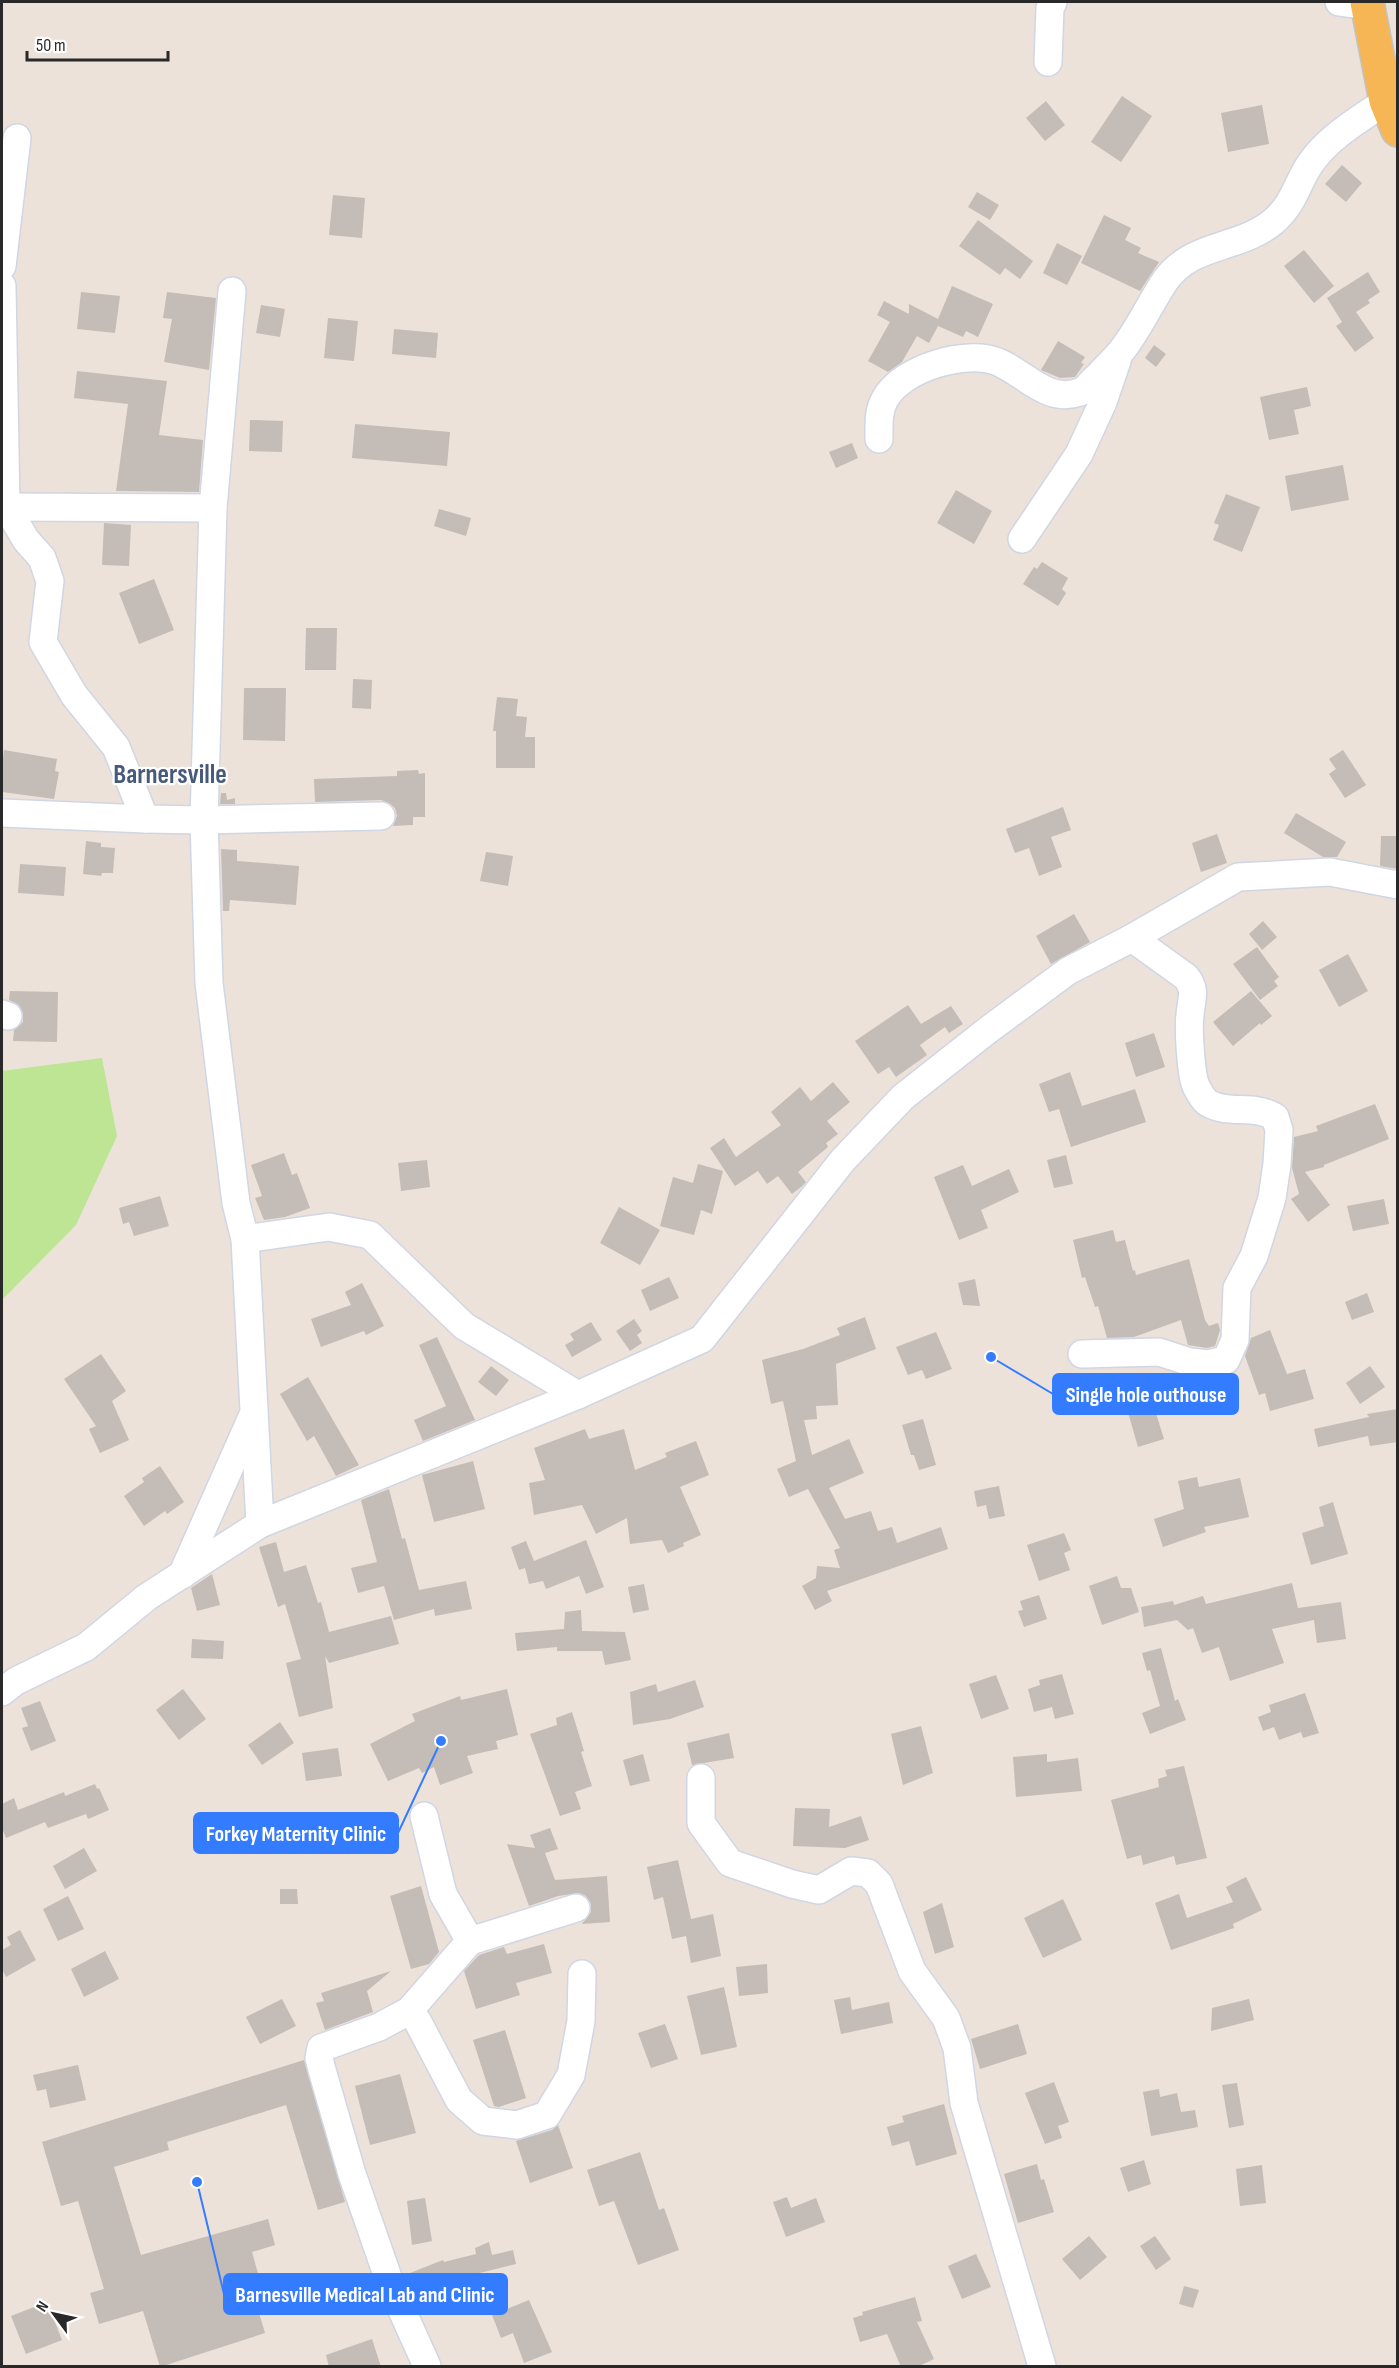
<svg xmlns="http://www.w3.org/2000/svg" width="1399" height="2368" font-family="'Sofia Sans Condensed',sans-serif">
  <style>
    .green { fill: #bde594 }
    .building { fill: #c4bcb7 }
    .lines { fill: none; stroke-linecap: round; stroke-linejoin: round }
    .minor-casing { stroke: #d0d6e3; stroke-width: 30 }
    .major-casing { stroke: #c3c3c3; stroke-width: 36 }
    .minor { stroke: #fff; stroke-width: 27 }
    .major { stroke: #f6b656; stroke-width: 33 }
    .labels { text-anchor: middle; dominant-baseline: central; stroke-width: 4.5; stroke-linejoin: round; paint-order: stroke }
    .district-label { font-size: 27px; font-weight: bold; fill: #485a7c; stroke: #fff }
    .leader { fill: none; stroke: #347cff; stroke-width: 2 }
    .callout-dot { fill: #347cff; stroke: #fff; stroke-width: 2 }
    .callout { fill: #347cff; stroke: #347cff; stroke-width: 2 }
    .callout-label { font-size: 22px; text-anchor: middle; font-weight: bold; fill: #fff }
  </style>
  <rect width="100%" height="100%" fill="#ece2da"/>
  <polygon class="green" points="102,1058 117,1136 76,1225 2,1300 2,1071"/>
  <g class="building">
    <polygon points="1122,96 1152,116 1121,162 1091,142"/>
    <polygon points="1046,101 1065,125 1045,141 1026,118"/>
    <polygon points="1262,105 1269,144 1228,152 1221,113"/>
    <polygon points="1342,165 1362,183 1346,202 1325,184"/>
    <polygon points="977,192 999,205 990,220 968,207"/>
    <polygon points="333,195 365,198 362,238 329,235"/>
    <polygon points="1104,215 1131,228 1125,240 1141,248 1138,253 1159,262 1140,291 1081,263"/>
    <polygon points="978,220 1033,261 1020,279 1005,268 1000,275 959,246"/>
    <polygon points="1057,243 1082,256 1067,285 1043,273"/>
    <polygon points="1304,250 1334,286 1314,303 1284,266"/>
    <polygon points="1368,272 1380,292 1368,300 1370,303 1356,312 1374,338 1355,352 1336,326 1342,322 1327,298"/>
    <polygon points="952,286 993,304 978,337 966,331 963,337 938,326 929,343 917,336 902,362 888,372 868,361 890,322 877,315 884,301 909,314 909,304 938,319"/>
    <polygon points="81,292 120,296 115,333 77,329"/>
    <polygon points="167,292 216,298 209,370 164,362 172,319 163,318"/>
    <polygon points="261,305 285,309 280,337 256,333"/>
    <polygon points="328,318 358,321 354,361 324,358"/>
    <polygon points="394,329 438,333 436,358 392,354"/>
    <polygon points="1058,341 1085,357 1081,363 1084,364 1075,377 1060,378 1041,370"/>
    <polygon points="1154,345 1166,354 1156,367 1145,358"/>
    <polygon points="77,371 167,381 159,435 203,440 199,492 116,491 128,404 74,398"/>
    <polygon points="1307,387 1311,406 1294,410 1299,434 1269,440 1260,397"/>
    <polygon points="250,420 283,421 282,452 249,451"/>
    <polygon points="355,424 450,432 447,466 352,458"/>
    <polygon points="852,443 858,458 836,468 829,452"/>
    <polygon points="1343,465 1349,500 1291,511 1285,476"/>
    <polygon points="956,490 992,511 974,544 937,523"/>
    <polygon points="1226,494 1260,507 1242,552 1213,540 1219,525 1214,523"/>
    <polygon points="439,509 471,518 466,536 434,526"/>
    <polygon points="104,523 131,525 129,566 102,565"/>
    <polygon points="1042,562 1068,578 1062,589 1066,593 1058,606 1023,584 1034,567 1037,569"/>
    <polygon points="154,579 174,630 139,644 119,593"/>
    <polygon points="306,628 337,628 336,670 305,670"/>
    <polygon points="353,679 372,680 371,709 352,708"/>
    <polygon points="244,688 286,688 285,741 243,740"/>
    <polygon points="497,697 518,699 516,716 527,717 525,737 535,737 535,768 496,768 496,731 493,731"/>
    <polygon points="4,750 57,759 55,771 59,772 54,799 2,792 2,766"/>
    <polygon points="1343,750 1366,785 1345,798 1329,774 1336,769 1329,759"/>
    <polygon points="418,770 419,774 425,773 425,817 413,817 413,825 393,826 397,816 395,808 389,803 381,800 315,802 314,779 397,776 397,771"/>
    <polygon points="221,793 226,793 227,800 235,798 235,804 220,804"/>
    <polygon points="1063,807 1071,830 1051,837 1062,867 1039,876 1029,848 1015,853 1006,829"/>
    <polygon points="1296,813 1346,842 1337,857 1323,857 1284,833"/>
    <polygon points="1217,834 1227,863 1201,872 1192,843"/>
    <polygon points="1381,836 1398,836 1398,869 1380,866"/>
    <polygon points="86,841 101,843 101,847 115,848 113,873 102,873 101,876 83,874"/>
    <polygon points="221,849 237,850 237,861 299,866 296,905 230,900 229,911 223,911"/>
    <polygon points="486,852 513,856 508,886 480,881"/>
    <polygon points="20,864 66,867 64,896 18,893"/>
    <polygon points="1074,914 1090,942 1051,964 1036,936"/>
    <polygon points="1263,921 1277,937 1262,950 1249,934"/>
    <polygon points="1257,947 1279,977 1274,981 1278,986 1260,1000 1233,964"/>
    <polygon points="1348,954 1368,991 1339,1007 1319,970"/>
    <polygon points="10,991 58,992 57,1042 13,1041 14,1030 23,1022 23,1013 19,1005 9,1000"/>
    <polygon points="1251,991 1272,1016 1261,1025 1260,1023 1233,1046 1213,1022"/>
    <polygon points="908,1005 921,1024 951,1006 963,1024 949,1033 945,1027 920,1045 927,1055 896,1077 889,1067 878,1074 855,1041"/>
    <polygon points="1154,1033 1165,1067 1136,1077 1125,1043"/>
    <polygon points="1070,1072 1082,1106 1135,1089 1146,1122 1071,1147 1059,1109 1049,1112 1039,1084"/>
    <polygon points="833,1082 850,1102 827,1121 838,1134 826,1143 828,1147 798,1172 806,1182 801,1187 792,1194 778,1176 767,1184 758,1171 735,1186 710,1148 724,1138 736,1157 781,1125 771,1112 800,1087 811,1101"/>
    <polygon points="1375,1104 1389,1139 1324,1165 1324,1167 1305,1172 1330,1205 1308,1222 1291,1199 1299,1194 1292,1168 1294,1137 1318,1131 1316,1126"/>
    <polygon points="284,1153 292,1175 297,1173 310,1208 285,1217 264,1220 255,1198 262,1196 251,1165"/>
    <polygon points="1066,1155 1073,1184 1054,1188 1047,1160"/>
    <polygon points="427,1160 430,1187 401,1191 398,1163"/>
    <polygon points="698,1164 723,1171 712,1214 701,1210 694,1235 660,1226 673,1177 693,1183"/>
    <polygon points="963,1165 972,1186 1009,1169 1019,1192 981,1210 988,1228 959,1240 934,1177"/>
    <polygon points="160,1196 169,1226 134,1236 129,1222 123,1224 119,1208"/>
    <polygon points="1384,1199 1389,1224 1353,1231 1347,1206"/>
    <polygon points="619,1207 660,1230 640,1265 600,1243"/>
    <polygon points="1113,1230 1116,1242 1125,1240 1133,1271 1135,1270 1136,1275 1189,1259 1205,1320 1209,1326 1218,1323 1220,1330 1215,1346 1207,1348 1188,1345 1181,1320 1134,1337 1107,1338 1098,1306 1095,1307 1085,1277 1082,1278 1073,1240"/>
    <polygon points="669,1277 679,1298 650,1311 641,1290"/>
    <polygon points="975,1279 980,1306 963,1305 958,1283"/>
    <polygon points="362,1283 384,1326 366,1335 364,1331 321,1347 311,1319 351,1305 345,1292"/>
    <polygon points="1367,1293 1374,1312 1352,1320 1345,1302"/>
    <polygon points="865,1317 876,1349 836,1364 838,1405 816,1406 817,1419 804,1420 812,1455 849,1439 864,1473 829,1488 845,1519 871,1511 878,1531 892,1527 897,1543 941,1527 948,1549 827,1591 832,1601 815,1610 802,1586 816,1578 817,1566 840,1568 834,1550 840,1548 808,1489 789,1497 777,1469 796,1461 783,1401 771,1404 762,1360 803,1349 840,1335 837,1328"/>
    <polygon points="634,1319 642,1331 637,1335 642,1343 630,1351 616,1331"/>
    <polygon points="591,1322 602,1340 572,1357 565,1345 574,1340 570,1334"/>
    <polygon points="1270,1330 1287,1374 1305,1369 1314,1399 1270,1411 1265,1393 1259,1395 1245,1356 1251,1338"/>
    <polygon points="936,1332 952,1369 926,1379 922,1370 908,1375 896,1347"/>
    <polygon points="437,1337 475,1420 423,1441 414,1420 446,1406 419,1345"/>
    <polygon points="101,1354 126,1391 112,1401 129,1440 100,1453 89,1429 96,1426 64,1379"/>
    <polygon points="491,1366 509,1380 496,1396 478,1382"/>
    <polygon points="1370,1366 1385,1387 1360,1404 1346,1383"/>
    <polygon points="308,1377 359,1465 336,1476 314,1436 307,1441 280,1394"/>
    <polygon points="1150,1394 1164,1439 1138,1447 1125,1402"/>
    <polygon points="1398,1409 1398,1442 1370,1446 1368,1436 1318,1447 1314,1429 1369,1417 1367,1414"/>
    <polygon points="923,1419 936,1465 919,1470 914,1455 911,1455 902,1425"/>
    <polygon points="585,1429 589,1439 624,1429 635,1470 667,1457 665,1453 696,1441 709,1475 680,1487 701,1535 683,1543 684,1546 668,1553 662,1540 630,1544 627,1518 596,1534 582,1505 534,1515 529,1483 545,1480 534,1448"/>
    <polygon points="473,1461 485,1509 434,1522 422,1475"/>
    <polygon points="160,1466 184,1502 167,1514 165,1511 144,1526 124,1496 144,1482 142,1478"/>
    <polygon points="1197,1477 1199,1487 1240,1478 1249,1517 1204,1527 1206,1532 1163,1547 1154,1519 1184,1509 1178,1481"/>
    <polygon points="999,1486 1005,1516 989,1519 986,1505 977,1507 974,1491"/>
    <polygon points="389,1489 402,1539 405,1538 419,1590 466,1581 472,1609 435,1616 434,1609 394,1620 384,1586 358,1593 351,1568 377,1562 361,1500"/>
    <polygon points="1333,1502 1348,1554 1311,1565 1302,1533 1324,1526 1319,1507"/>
    <polygon points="1064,1533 1071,1550 1064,1553 1070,1570 1039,1581 1027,1545"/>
    <polygon points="586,1540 604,1587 586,1594 579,1576 546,1589 543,1581 529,1584 525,1568 519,1570 511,1547 526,1541 534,1561"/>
    <polygon points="276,1542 284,1572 306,1565 318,1603 321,1602 329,1632 391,1616 399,1644 329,1663 325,1656 333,1708 299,1717 286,1663 301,1659 285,1604 278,1607 259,1547"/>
    <polygon points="212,1574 220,1605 197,1611 191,1588"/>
    <polygon points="1117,1576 1121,1588 1131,1588 1139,1612 1102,1625 1089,1586"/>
    <polygon points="1292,1583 1298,1608 1341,1602 1346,1639 1317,1643 1314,1620 1272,1629 1284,1663 1230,1681 1219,1647 1202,1653 1193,1628 1188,1630 1177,1620 1144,1627 1141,1607 1173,1601 1174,1605 1203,1596 1206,1604"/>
    <polygon points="644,1584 649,1610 633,1613 628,1587"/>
    <polygon points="1039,1595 1047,1619 1024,1627 1018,1611 1023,1610 1020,1601"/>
    <polygon points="581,1610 582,1631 625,1632 631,1660 605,1665 602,1651 557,1651 557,1647 517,1651 515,1633 564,1629 565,1612"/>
    <polygon points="192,1639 224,1641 223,1659 191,1658"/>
    <polygon points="1161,1648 1175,1701 1178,1699 1186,1720 1150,1734 1142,1713 1160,1706 1150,1670 1147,1671 1142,1653"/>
    <polygon points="1062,1674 1074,1714 1055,1719 1052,1707 1034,1712 1028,1689 1040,1685 1039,1680"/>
    <polygon points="996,1675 1009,1709 981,1719 969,1684"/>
    <polygon points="695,1680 704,1707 670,1719 633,1725 630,1692 656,1684 658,1692"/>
    <polygon points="183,1689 206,1719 179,1740 156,1710"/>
    <polygon points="507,1689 518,1735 496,1741 498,1749 467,1756 473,1773 440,1785 434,1767 422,1773 419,1768 388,1781 370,1744 415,1721 412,1714 460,1696 461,1700"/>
    <polygon points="1305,1693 1319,1733 1303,1738 1301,1732 1279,1740 1274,1727 1263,1731 1258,1717 1271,1712 1269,1705"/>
    <polygon points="40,1701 56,1741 31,1751 22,1728 28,1726 21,1708"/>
    <polygon points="572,1712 584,1751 581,1752 592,1786 575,1792 581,1809 560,1816 530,1734 557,1725 556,1718"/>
    <polygon points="280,1722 294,1743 262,1765 248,1745"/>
    <polygon points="921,1726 933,1773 903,1785 891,1734"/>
    <polygon points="729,1733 734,1758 692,1765 687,1743"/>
    <polygon points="338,1748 342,1776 306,1781 302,1753"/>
    <polygon points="643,1754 650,1781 630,1786 623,1760"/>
    <polygon points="1047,1754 1047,1762 1078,1758 1082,1791 1016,1797 1013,1757"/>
    <polygon points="1184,1766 1207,1858 1176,1865 1174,1856 1143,1865 1141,1855 1127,1859 1111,1800 1159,1787 1158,1779 1167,1776 1165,1770"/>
    <polygon points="95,1784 97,1789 99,1788 109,1810 88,1819 86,1814 48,1828 45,1822 6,1838 2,1828 2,1804 14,1798 18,1810 64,1792 65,1796"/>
    <polygon points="795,1808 830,1809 829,1827 861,1816 869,1840 845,1848 793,1846"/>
    <polygon points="550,1828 558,1849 545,1853 555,1880 607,1876 610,1922 582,1924 591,1912 591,1904 586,1896 579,1893 558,1896 529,1906 507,1844 535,1848 530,1835"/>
    <polygon points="84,1848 97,1871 65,1889 53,1866"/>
    <polygon points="678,1860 691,1919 713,1914 721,1956 691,1963 686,1936 672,1939 663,1897 654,1900 647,1867"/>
    <polygon points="1246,1877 1262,1910 1233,1924 1234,1928 1171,1950 1155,1903 1179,1894 1187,1918 1233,1902 1226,1887"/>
    <polygon points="421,1886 439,1952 429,1964 411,1969 390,1896"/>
    <polygon points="280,1889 297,1889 298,1904 280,1904"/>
    <polygon points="68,1896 84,1929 58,1941 43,1909"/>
    <polygon points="1063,1899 1082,1940 1043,1958 1024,1918"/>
    <polygon points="942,1903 954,1947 935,1954 923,1912"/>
    <polygon points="20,1930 36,1960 6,1977 2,1969 2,1950 11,1945 7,1937"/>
    <polygon points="544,1944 552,1973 516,1983 520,1995 476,2009 464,1971 479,1955 504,1947 507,1954"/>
    <polygon points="105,1951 119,1979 84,1997 71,1969"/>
    <polygon points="767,1964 768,1993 739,1996 736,1967"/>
    <polygon points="391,1971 367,1991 373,2012 325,2030 316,2003 324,2001 321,1993"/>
    <polygon points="724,1987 737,2047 701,2055 687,1996"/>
    <polygon points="850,1997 852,2010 889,2002 893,2023 841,2034 834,2000"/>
    <polygon points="282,1999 296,2026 260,2044 246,2017"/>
    <polygon points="1249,1999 1254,2020 1211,2031 1212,2008"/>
    <polygon points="665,2024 678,2059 651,2068 638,2033"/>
    <polygon points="1018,2024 1027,2054 980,2069 971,2039"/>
    <polygon points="505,2030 526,2098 499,2107 494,2106 473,2040"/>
    <polygon points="304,2060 345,2202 318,2210 286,2105 167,2142 169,2150 114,2167 141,2255 268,2219 275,2245 252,2252 259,2277 249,2279 265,2333 160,2367 143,2311 99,2324 90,2293 104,2289 78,2201 61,2206 42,2142"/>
    <polygon points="78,2065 86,2100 50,2108 46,2089 37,2091 33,2075"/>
    <polygon points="400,2074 416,2133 370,2145 355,2086"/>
    <polygon points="1054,2082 1069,2122 1058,2126 1062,2138 1045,2144 1025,2093"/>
    <polygon points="1237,2083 1244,2125 1229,2128 1222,2085"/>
    <polygon points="1159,2089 1160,2097 1177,2093 1181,2112 1195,2110 1198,2127 1151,2136 1143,2092"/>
    <polygon points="944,2104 957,2154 916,2166 909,2141 892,2146 887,2127 904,2122 902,2116"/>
    <polygon points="558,2125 573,2168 530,2183 516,2141 552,2130"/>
    <polygon points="640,2152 659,2210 664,2208 679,2250 638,2265 614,2201 599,2206 587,2170"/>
    <polygon points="1144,2160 1151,2184 1128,2192 1120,2168"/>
    <polygon points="1037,2164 1041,2180 1044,2179 1054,2212 1018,2223 1004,2174"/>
    <polygon points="1262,2165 1266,2203 1240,2206 1236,2169"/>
    <polygon points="787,2197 791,2208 816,2198 825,2222 786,2237 773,2202"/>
    <polygon points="425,2198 432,2241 412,2245 407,2201"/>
    <polygon points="1089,2236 1107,2257 1080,2280 1062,2259"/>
    <polygon points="1155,2236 1171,2259 1156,2270 1140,2246"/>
    <polygon points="489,2242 492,2255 513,2250 516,2264 451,2280 453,2286 420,2299 410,2273 443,2260 444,2262 476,2254 475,2248"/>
    <polygon points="976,2254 991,2287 962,2299 948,2266"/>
    <polygon points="1184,2286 1199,2290 1193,2308 1179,2304"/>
    <polygon points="915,2297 922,2321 917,2322 934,2359 917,2367 901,2367 887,2334 860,2342 853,2318 863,2315 862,2312"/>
    <polygon points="529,2300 552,2352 524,2363 513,2333 501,2338 492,2315"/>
    <polygon points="47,2302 62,2340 26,2354 11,2316"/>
    <polygon points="372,2339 381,2367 329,2367 326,2355"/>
  </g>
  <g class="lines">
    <g class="minor-casing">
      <g id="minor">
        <polyline points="1339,2 1367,6"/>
        <polyline points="1048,62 1050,8 1053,2"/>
        <polyline points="2,266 17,138"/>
        <polyline points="2,286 6,506 26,540 42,558 50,581 43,642 74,695 116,747 145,819 204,820 381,816"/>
        <polyline points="232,291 213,508 204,820 209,983 236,1203 245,1239 260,1524"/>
        <path d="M879,439C879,425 878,411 885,399C902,368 966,349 998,362C1025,373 1047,404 1080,392C1086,390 1092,381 1097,377C1104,370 1112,362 1119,354C1137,333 1149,305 1165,281C1192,242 1240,250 1274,221C1295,202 1296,185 1310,164C1328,137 1360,119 1386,101"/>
        <polyline points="2,507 213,508"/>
        <polyline points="1022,539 1079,454 1103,402 1117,361"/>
        <polyline points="2,813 145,819"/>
        <polyline points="2,1014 8,1016"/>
        <polyline points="245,1239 329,1227 370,1235 464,1326 578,1395"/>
        <path d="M1082,1354L1159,1352L1190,1362L1208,1364L1226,1360L1235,1340L1237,1288L1254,1256L1272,1198L1277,1164L1279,1130L1275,1117C1254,1104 1228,1115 1208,1103C1203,1100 1195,1086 1194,1080C1191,1066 1188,1030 1190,1015C1191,1000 1197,990 1186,977L1132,938"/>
        <polyline points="182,1575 252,1417"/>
        <polyline points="2,1692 16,1681 86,1647 147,1597 260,1524 578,1395 702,1339 843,1160 903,1097 988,1030 1068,971 1132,938 1238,877 1330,872 1398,885"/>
        <polyline points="701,1778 701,1823 730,1863 792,1884 819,1890 851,1871 868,1873 879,1884 912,1971 946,2018 957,2048 964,2103 1042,2366"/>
        <polyline points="424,1816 443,1894 470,1941"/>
        <polyline points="409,2011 418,2022 459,2100 483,2121 517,2125 547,2115 571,2075 581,2021 582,1974"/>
        <polyline points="427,2366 391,2286 352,2174 322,2070 319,2058 321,2048 379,2027 409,2011 470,1941 576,1908"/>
      </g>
    </g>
    <g class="major-casing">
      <polyline id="major" points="1367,2 1386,101 1398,130"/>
    </g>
    <use href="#minor" class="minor"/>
    <use href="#major" class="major"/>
  </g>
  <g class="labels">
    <g class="district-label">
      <text x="170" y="775">Barnersville</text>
    </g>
  </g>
  <path class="leader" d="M991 1357L1053 1394M441 1741L398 1833M197 2182L224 2294"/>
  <g class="callout-dot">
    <circle cx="991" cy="1357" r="6"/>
    <circle cx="441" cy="1741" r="6"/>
    <circle cx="197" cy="2182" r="6"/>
  </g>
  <g class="callout">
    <rect x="1053" y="1374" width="185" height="40" rx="6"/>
    <rect x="194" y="1813" width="204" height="40" rx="6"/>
    <rect x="224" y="2274" width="283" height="40" rx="6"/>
  </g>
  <g class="callout-label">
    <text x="1146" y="1402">Single hole outhouse</text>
    <text x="296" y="1841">Forkey Maternity Clinic</text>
    <text x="365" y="2302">Barnesville Medical Lab and Clinic</text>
  </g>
  <rect width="1399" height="2368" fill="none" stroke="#292929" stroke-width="6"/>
  <g transform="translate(54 2314) rotate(303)" stroke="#ffffff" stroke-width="4.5" paint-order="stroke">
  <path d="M0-4.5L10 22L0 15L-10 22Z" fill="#292929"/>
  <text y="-9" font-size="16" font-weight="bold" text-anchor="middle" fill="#292929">N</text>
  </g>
  <path d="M27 51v9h141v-9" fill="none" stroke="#292929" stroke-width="3"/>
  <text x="36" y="51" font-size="18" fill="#292929" stroke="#ffffff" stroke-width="4.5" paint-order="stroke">50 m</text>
</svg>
